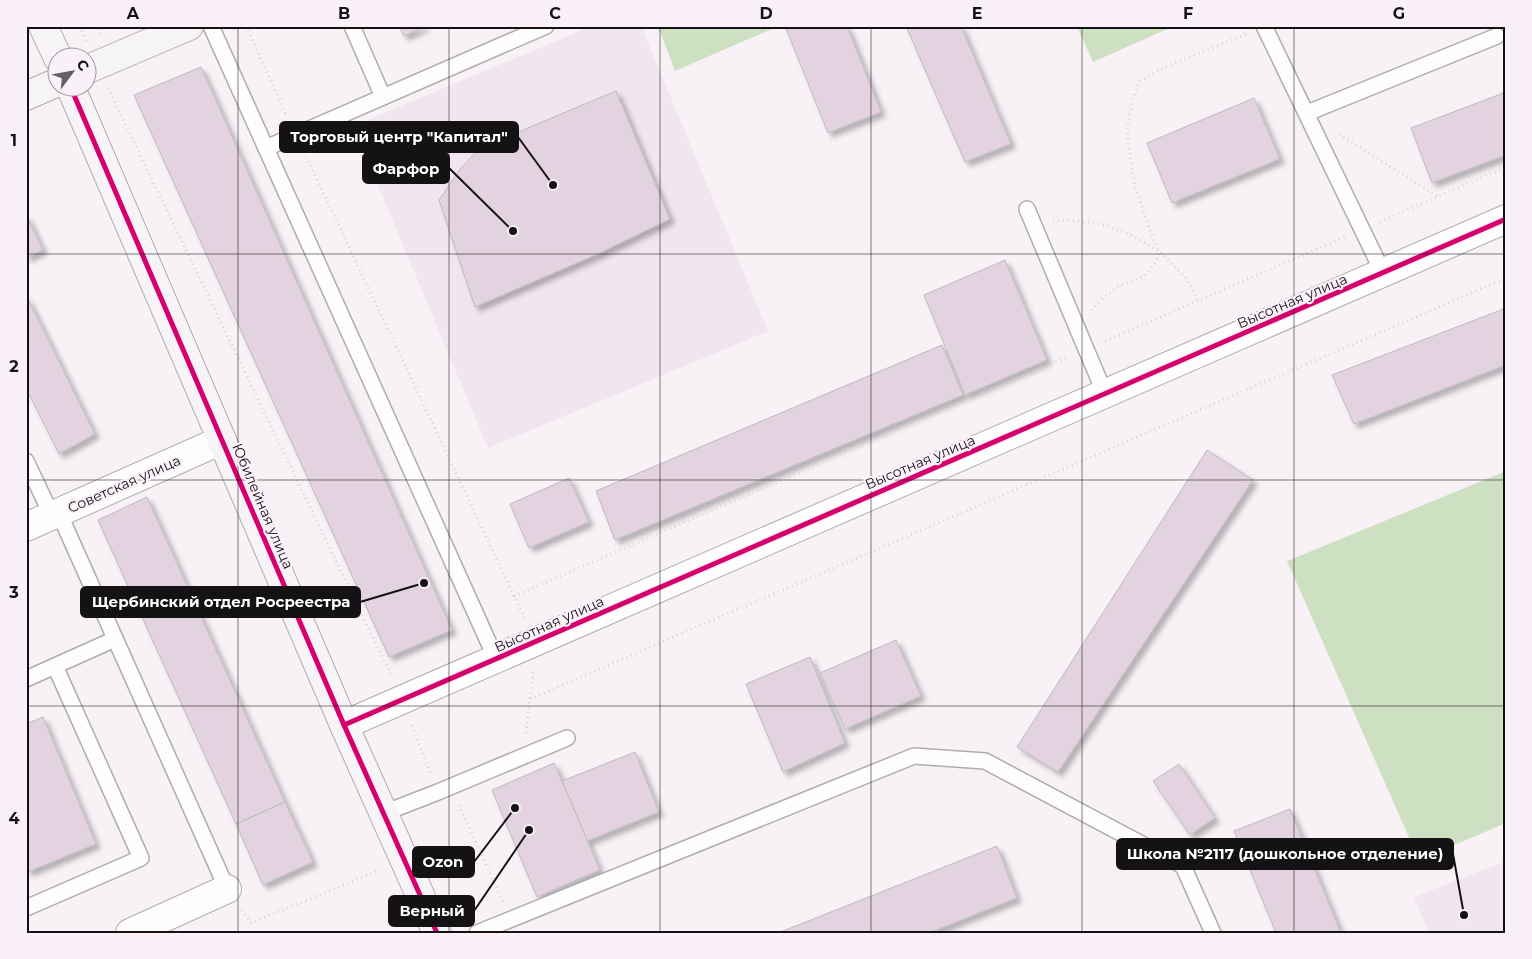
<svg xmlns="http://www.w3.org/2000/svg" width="1532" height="959" font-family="Montserrat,sans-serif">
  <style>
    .built { fill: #f1e5ee }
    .green { fill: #cee0c2 }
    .building { fill: #e3d2df; stroke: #bfbabd; filter: url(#shadow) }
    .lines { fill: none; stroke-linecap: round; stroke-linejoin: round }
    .lane-casing { stroke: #b0acae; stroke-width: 18 }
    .street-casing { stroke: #b0acae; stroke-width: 30 }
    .secondary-casing { stroke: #b0acae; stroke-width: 30 }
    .path { stroke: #d6d4d6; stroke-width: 3; stroke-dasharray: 1 4; stroke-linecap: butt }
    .lane { stroke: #fefdfe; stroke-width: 15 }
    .street { stroke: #fefdfe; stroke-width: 28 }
    .secondary { stroke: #f6f4f6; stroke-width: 28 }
    .cycleway-casing { stroke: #faf0f7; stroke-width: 8 }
    .cycleway { stroke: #d6006c; stroke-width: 5 }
    .grid { fill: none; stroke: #151215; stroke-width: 1; stroke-opacity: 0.55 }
    .labels { text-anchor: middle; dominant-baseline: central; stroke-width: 4.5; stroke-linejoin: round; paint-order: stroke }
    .street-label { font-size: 14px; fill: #151215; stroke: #faf0f7 }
    .leader { fill: none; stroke: #151215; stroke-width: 2 }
    .callout-dot { fill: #151215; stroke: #faf0f7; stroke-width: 2 }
    .callout { fill: #151215; stroke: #151215; stroke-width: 2 }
    .callout-label { font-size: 15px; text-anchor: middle; font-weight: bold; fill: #fff }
    .neatline { fill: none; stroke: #151215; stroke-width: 2 }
    .grid-label { font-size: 16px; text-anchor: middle; font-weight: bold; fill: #151215 }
  </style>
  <defs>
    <filter id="shadow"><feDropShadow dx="4.5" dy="4.5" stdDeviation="2.5" flood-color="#0004"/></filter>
  </defs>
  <rect width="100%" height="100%" fill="#f8f2f6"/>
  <g class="built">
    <polygon points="592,26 641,26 768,331 488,448 353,126"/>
    <polygon points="1506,861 1506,933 1429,933 1414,897"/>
  </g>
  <g class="green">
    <polygon points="658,26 774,26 774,28 675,71"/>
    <polygon points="1077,26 1174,26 1093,62"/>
    <polygon points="1506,471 1506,823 1419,860 1287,561"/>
  </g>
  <g class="building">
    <polygon points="399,26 426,26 404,36"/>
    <polygon points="785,26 847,26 881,112 828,133"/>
    <polygon points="906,26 961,26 1011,144 965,162"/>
    <polygon points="201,67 452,630 389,657 134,95"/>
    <polygon points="616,91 670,219 598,254 475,307 439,200 460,169 480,148"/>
    <polygon points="1506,92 1506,155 1432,183 1411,128"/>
    <polygon points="1254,98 1280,159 1172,203 1147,143"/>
    <polygon points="26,214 43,250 26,258"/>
    <polygon points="1005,260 1047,360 965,395 924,295"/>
    <polygon points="26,295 95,434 59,454 26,388"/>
    <polygon points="1506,308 1506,365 1354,424 1332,375"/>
    <polygon points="942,345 963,395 615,540 596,491"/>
    <polygon points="1207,450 1253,480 1058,772 1017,747"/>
    <polygon points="569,478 589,522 529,548 510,504"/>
    <polygon points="147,497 285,802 236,824 98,520"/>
    <polygon points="896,640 921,696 845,729 820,673"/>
    <polygon points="810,657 845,743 783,772 746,684"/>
    <polygon points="43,717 96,844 28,872 26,868 26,724"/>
    <polygon points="635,752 659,812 587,841 562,781"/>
    <polygon points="554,763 600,870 537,897 492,790"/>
    <polygon points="1179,764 1215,818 1190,835 1153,781"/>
    <polygon points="285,802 313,862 263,885 236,824"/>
    <polygon points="1290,809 1341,933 1276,933 1234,831"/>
    <polygon points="997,846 1017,898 929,933 778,933"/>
  </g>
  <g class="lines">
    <g class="lane-casing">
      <g id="lane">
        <polyline points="211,26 496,659"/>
        <polyline points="352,26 383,97"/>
        <polyline points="1264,26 1383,273"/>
        <polyline points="1307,113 1497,36"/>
        <polyline points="266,148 546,26"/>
        <polyline points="1027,209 1105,394"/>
        <polyline points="26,461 52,516"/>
        <polyline points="59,513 227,889"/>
        <polyline points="26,679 115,639"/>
        <polyline points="384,813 438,792 567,738"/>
        <polyline points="26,908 141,858 55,666"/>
        <polyline points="477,933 914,756 985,761 1183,866 1213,933"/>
      </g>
    </g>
    <g class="street-casing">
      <g id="street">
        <polyline points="26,527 222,440"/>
        <polyline points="344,725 1506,219"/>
        <polyline points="130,933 227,889"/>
      </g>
    </g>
    <g class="secondary-casing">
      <g id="secondary">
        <polyline points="43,26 58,58"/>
        <polyline points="88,69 189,26"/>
        <polyline points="71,88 344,725 437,933"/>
        <polyline points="26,96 58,82"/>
      </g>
    </g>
    <g class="path">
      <polyline points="80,26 87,42"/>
      <polyline points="246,26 287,117"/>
      <polyline points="234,29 241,26"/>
      <polyline points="99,34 103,26"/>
      <polyline points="108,88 391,675"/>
      <polyline points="1339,134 1437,196"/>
      <polyline points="304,152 525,619"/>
      <path d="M1053,221C1079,219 1104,223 1128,234C1139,238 1149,246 1159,251L1154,265L1143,277L1120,285L1103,298L1092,310"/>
      <polyline points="1380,222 1506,167"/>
      <polyline points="1198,300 1187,279 1159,251 1151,234 1135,186 1127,136 1128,123 1133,98 1140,81 1163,68 1246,34"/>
      <polyline points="1105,341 1345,237"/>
      <polyline points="514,596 1067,357"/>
      <polyline points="530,699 1506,278"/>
      <polyline points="412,725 431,775"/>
      <polyline points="526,733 533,672"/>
      <polyline points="459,805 503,902"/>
      <polyline points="242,910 251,923 380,870"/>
    </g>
    <use href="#lane" class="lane"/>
    <use href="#street" class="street"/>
    <use href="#secondary" class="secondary"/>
    <g class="cycleway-casing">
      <g id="cycleway">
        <polyline points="71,88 344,725 437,933"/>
        <polyline points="344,725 1506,219"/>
      </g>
    </g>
    <use href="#cycleway" class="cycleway"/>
  </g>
  <path class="grid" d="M238,26V933M449,26V933M660,26V933M871,26V933M1082,26V933M1294,26V933M26,254H1506M26,480H1506M26,706H1506"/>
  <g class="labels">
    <g class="street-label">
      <text transform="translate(1292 301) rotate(-23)">Высотная улица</text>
      <text transform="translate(920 462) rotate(-23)">Высотная улица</text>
      <text transform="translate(124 484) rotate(-24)">Советская улица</text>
      <text transform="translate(263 506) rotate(67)">Юбилейная улица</text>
      <text transform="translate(549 624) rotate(-24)">Высотная улица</text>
    </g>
  </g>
  <path class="leader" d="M553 185L518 137M513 231L449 168M424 583L360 602M1464 915L1453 854M515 808L474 862M529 830L474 911"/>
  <g class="callout-dot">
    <circle cx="553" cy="185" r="5"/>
    <circle cx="513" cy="231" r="5"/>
    <circle cx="424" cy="583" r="5"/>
    <circle cx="1464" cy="915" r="5"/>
    <circle cx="515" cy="808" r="5"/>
    <circle cx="529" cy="830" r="5"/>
  </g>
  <g class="callout">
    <rect x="280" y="122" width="238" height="30" rx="5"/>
    <rect x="363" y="153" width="86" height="30" rx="5"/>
    <rect x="81" y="587" width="279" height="30" rx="5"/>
    <rect x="1117" y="839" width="336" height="30" rx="5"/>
    <rect x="413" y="847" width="61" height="30" rx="5"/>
    <rect x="389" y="896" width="85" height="30" rx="5"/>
  </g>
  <g class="callout-label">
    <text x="399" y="142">Торговый центр "Капитал"</text>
    <text x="406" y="174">Фарфор</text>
    <text x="221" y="607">Щербинский отдел Росреестра</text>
    <text x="1285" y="859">Школа №2117 (дошкольное отделение)</text>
    <text x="443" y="867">Ozon</text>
    <text x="432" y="916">Верный</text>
  </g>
  <rect width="1532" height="959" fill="none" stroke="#faf0f7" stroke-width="55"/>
  <g transform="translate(72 72) rotate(58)"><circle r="24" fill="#faf0f7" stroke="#9e979d"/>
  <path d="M0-4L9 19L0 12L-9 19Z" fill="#646064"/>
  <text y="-8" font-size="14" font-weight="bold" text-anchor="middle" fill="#151215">С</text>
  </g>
  <rect x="28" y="28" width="1476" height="904" class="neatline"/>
  <g class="grid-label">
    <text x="133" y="19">A</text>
    <text x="344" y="19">B</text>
    <text x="555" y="19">C</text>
    <text x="766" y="19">D</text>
    <text x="977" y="19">E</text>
    <text x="1188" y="19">F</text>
    <text x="1399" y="19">G</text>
    <text x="14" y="146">1</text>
    <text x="14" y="372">2</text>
    <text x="14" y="598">3</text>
    <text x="14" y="824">4</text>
  </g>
</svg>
